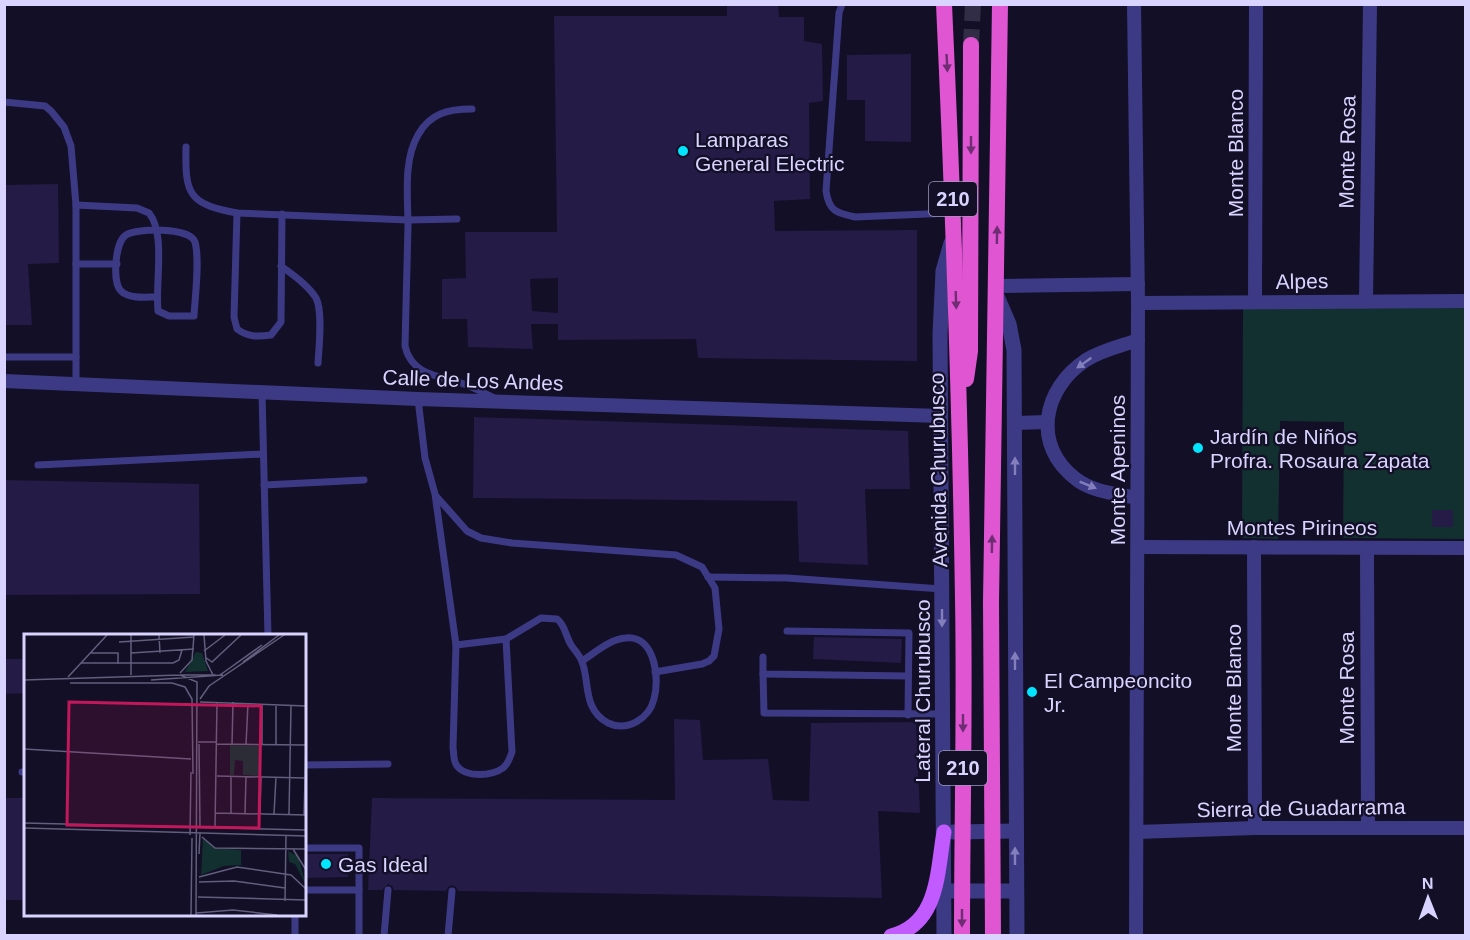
<svg xmlns="http://www.w3.org/2000/svg" width="1470" height="940" font-family="Helvetica,sans-serif">
  <style>
    .green { fill: #12302f }
    .building { fill: #241b47; fill-rule: evenodd }
    .lines { fill: none; stroke-linecap: round; stroke-linejoin: round }
    .trunk-tunnel { stroke: #312d47; stroke-width: 16; stroke-dasharray: 16 8; stroke-linecap: butt }
    .service { stroke: #3d3a85; stroke-width: 7 }
    .minor { stroke: #3d3a85; stroke-width: 14 }
    .tertiary { stroke: #3d3a85; stroke-width: 15 }
    .primary { stroke: #c25bff; stroke-width: 15 }
    .trunk { stroke: #e055d1; stroke-width: 16 }
    .oneway { fill: #6f2e73 }
    .oneway2 { fill: #837fbc }
    .poi-dot { fill: #00e5ff; stroke: #130f26; stroke-width: 2 }
    .labels { text-anchor: middle; dominant-baseline: central; stroke-width: 4.5; stroke-linejoin: round; paint-order: stroke }
    .shield { fill: #130f26; stroke: #9e99be; stroke-width: 1.5 }
    .shield-label { font-size: 20px; font-weight: bold; fill: #d9d4ff }
    .poi-label { font-size: 21px; fill: #d9d4ff; stroke: #130f26; text-anchor: start }
    .street-label { font-size: 21px; fill: #d9d4ff; stroke: #130f26 }
    .inset-road { fill: none; stroke: #625e7d; stroke-width: 1.5 }
    .view { fill: #c2185b; fill-opacity: 0.15; stroke: #c2185b; stroke-width: 3 }
    .inset-edge { fill: none; stroke: #d9d4ff; stroke-width: 3 }
  </style>
  <rect width="100%" height="100%" fill="#130f26"/>
  <polygon class="green" points="1465,307 1465,539 1343,538 1344,422 1280,421 1278,539 1242,538 1243,309"/>
  <g class="building">
    <path d="M727,4H778L779,17H804V41L822,44L823,101L809,103L810,199L774,201L775,231L917,230V361L698,358L696,339L558,340V324H531L533,349L468,347L467,319H442V279L466,278L465,232H557L554,16H727ZM558,278V313L532,311L530,279Z"/>
    <polygon points="911,54 911,142 865,141 865,100 847,100 847,55"/>
    <polygon points="58,184 59,263 28,264 32,325 4,325 4,185"/>
    <polygon points="474,417 908,431 910,489 865,489 868,565 799,562 797,501 473,498"/>
    <polygon points="4,480 199,484 200,594 4,595"/>
    <rect x="1432" y="510" width="21" height="17"/>
    <polygon points="814,637 902,639 901,663 813,659"/>
    <polygon points="4,659 26,659 26,693 4,694"/>
    <polygon points="674,719 700,720 703,760 768,759 773,800 809,801 811,723 916,722 920,813 878,811 882,898 458,891 456,887 452,885 448,887 446,891 394,890 392,886 388,884 382,890 368,890 372,798 675,800"/>
    <rect x="4" y="798" width="22" height="102"/>
    <polygon points="304,854 348,854 348,877 304,878"/>
  </g>
  <g class="lines">
    <polyline class="trunk-tunnel" points="971,45 973,4"/>
    <g class="service">
      <path d="M842,4L839,13L826,191C829,211 836,213 855,217L951,213"/>
      <polyline points="4,102 45,106 51,111 64,127 71,146 76,205 76,384"/>
      <path d="M472,109C449,109 430,113 418,135C403,161 408,197 408,226C407,266 406,306 405,346C411,374 437,376 461,383C473,387 484,393 496,399"/>
      <path d="M186,147C185,194 188,204 237,213L408,220L457,219"/>
      <path d="M76,205L137,208L149,213C166,233 155,284 158,311L169,316H194C195,297 200,260 195,242C190,227 137,228 126,235C115,242 112,282 121,291C129,299 146,297 156,297"/>
      <path d="M237,213L234,317L237,329C248,337 257,337 271,335L281,322L282,214"/>
      <polyline points="76,264 117,264"/>
      <path d="M281,266C293,275 308,285 316,298C323,311 319,347 318,363"/>
      <polyline points="4,357 76,357"/>
      <polyline points="262,393 268,636"/>
      <path d="M418,399L425,458L435,494L456,645L453,747C454,754 453,761 457,766C466,778 492,776 503,768C508,764 510,758 512,752L506,639"/>
      <polyline points="38,465 263,454"/>
      <polyline points="264,485 364,480"/>
      <polyline points="436,496 467,531 481,538 512,543 676,555 702,567 715,588 719,629 714,656 709,661 702,664 655,672"/>
      <polyline points="708,577 787,578 942,589"/>
      <polyline points="787,631 909,633 908,715"/>
      <path d="M456,645L506,639L541,618L557,619C565,625 565,634 570,643C573,649 580,655 582,662C590,681 582,709 608,723C627,732 649,719 654,699C660,679 655,635 626,638C610,639 596,652 582,661"/>
      <polyline points="763,657 763,674 908,676"/>
      <polyline points="763,674 764,713 943,714"/>
      <polyline points="304,765 388,764"/>
      <polyline points="22,772 26,772"/>
      <polyline points="304,848 359,848 359,936"/>
      <polyline points="304,890 359,890"/>
      <polyline points="295,936 295,914"/>
      <polyline points="384,936 388,890"/>
      <polyline points="448,936 452,891"/>
    </g>
    <g class="minor">
      <polyline points="1134,4 1138,303 1136,936"/>
      <polyline points="996,286 1138,284"/>
      <polyline points="1366,301 1370,4"/>
      <polyline points="1255,302 1256,4"/>
      <polyline points="1138,303 1466,301"/>
      <polyline points="4,381 418,399 940,416"/>
      <polyline points="1015,423 1047,422"/>
      <path d="M1137,498C1118,494 1092,492 1076,479C1032,446 1042,389 1086,360C1102,350 1121,346 1138,340"/>
      <polyline points="1138,547 1466,548"/>
      <polyline points="1254,547 1255,828"/>
      <polyline points="1367,548 1368,828"/>
      <polyline points="1137,832 1255,828 1466,828"/>
    </g>
    <g class="tertiary">
      <polyline points="996,294 1009,324 1014,350 1017,936"/>
      <polyline points="953,832 1016,831"/>
      <polyline points="950,891 1016,891"/>
      <polyline points="944,936 940,334 943,271 951,243"/>
    </g>
    <path class="primary" d="M891,936C939,924 937,872 944,832"/>
    <g class="trunk">
      <path d="M944,4C953,202 960,400 963,599C965,711 962,823 962,936"/>
      <polyline points="966,379 970,351 971,45"/>
      <polyline points="993,936 991,602 1000,4"/>
    </g>
  </g>
  <defs><path id="oneway-solid" d="M-6-.8H1V-3.2L6.5 0L1 3.2V.8H-6Z" transform="scale(1.5)"/></defs>
  <g class="oneway">
    <use href="#oneway-solid" transform="translate(947 63) rotate(87)"/>
    <use href="#oneway-solid" transform="translate(971 145) rotate(90)"/>
    <use href="#oneway-solid" transform="translate(997 235) rotate(-89)"/>
    <use href="#oneway-solid" transform="translate(956 300) rotate(88)"/>
    <use href="#oneway-solid" transform="translate(992 544) rotate(-89)"/>
    <use href="#oneway-solid" transform="translate(963 723) rotate(90)"/>
    <use href="#oneway-solid" transform="translate(962 918) rotate(90)"/>
  </g>
  <g class="oneway2">
    <use href="#oneway-solid" transform="translate(1084 363) rotate(145)"/>
    <use href="#oneway-solid" transform="translate(1015 466) rotate(-90)"/>
    <use href="#oneway-solid" transform="translate(1088 485) rotate(22)"/>
    <use href="#oneway-solid" transform="translate(942 618) rotate(90)"/>
    <use href="#oneway-solid" transform="translate(1015 661) rotate(-90)"/>
    <use href="#oneway-solid" transform="translate(1015 856) rotate(-90)"/>
  </g>
  <g class="poi-dot">
    <circle cx="683" cy="151" r="6"/>
    <circle cx="1198" cy="448" r="6"/>
    <circle cx="1032" cy="692" r="6"/>
    <circle cx="326" cy="864" r="6"/>
  </g>
  <g class="labels">
    <g class="shield">
      <rect x="929" y="182" width="48" height="34" rx="4.5"/>
      <rect x="939" y="751" width="48" height="34" rx="4.5"/>
    </g>
    <g class="shield-label">
      <text x="953" y="199">210</text>
      <text x="963" y="768">210</text>
    </g>
    <g class="poi-label">
      <text x="695" y="139">Lamparas<tspan x="695" dy="24">General Electric</tspan></text>
      <text x="1210" y="436">Jardín de Niños<tspan x="1210" dy="24">Profra. Rosaura Zapata</tspan></text>
      <text x="1044" y="680">El Campeoncito<tspan x="1044" dy="24">Jr.</tspan></text>
      <text x="338" y="864">Gas Ideal</text>
    </g>
    <g class="street-label">
      <text transform="translate(1347 152) rotate(-89)">Monte Rosa</text>
      <text transform="translate(1235 153) rotate(-90)">Monte Blanco</text>
      <text transform="translate(1302 281) rotate(-1)">Alpes</text>
      <text transform="translate(473 380) rotate(2)">Calle de Los Andes</text>
      <text transform="translate(938 470) rotate(-91)">Avenida Churubusco</text>
      <text transform="translate(1117 470) rotate(-90)">Monte Apeninos</text>
      <text x="1302" y="527">Montes Pirineos</text>
      <text transform="translate(1233 688) rotate(-90)">Monte Blanco</text>
      <text transform="translate(1346 688) rotate(-90)">Monte Rosa</text>
      <text transform="translate(922 691) rotate(-90)">Lateral Churubusco</text>
      <text transform="translate(1301 808) rotate(-1)">Sierra de Guadarrama</text>
    </g>
  </g>
  <g transform="translate(24 634)">
    <rect width="282" height="282" fill="#130f26"/>
    <path d="M172,18L178,19L184,37L161,38ZM206,111L237,112V142L219,141V127L211,126L210,141H206ZM179,204L190,214L217,216V231L200,232L177,241ZM264,217L274,222L282,251L271,230L265,228Z" fill="#12302f"/>
    <path class="inset-road" d="M107,1V41M135,1L136,19M180,1L182,27L189,41M95,8L170,3M180,17L201,1M67,19H94V30M107,19L170,15M181,23L188,28L217,1M219,28L255,1M57,29H149L155,26L158,16M156,39L168,26L170,1M156,41H192M196,41L238,11M44,43L83,1M0,46L156,41L173,48L172,281M127,46L199,41M46,49H148L161,53L168,65L169,140M176,65L185,52L260,1M176,68L282,72M174,108H193M175,110L176,193M193,110L282,111M208,111L209,68M222,111L224,69M238,111V70M252,111V71M0,115L167,125M193,142L281,144M191,179L282,181M207,179V142M221,179L222,143M236,179L237,143M250,180L252,143M265,180L267,72M280,181L282,111M0,189L282,196M0,194L282,202M191,194L193,68M166,201L167,138M178,203L191,214L282,215M269,215L282,236M175,220L176,199M175,243L213,233L267,241L282,255M175,248L210,247L261,254M174,263L282,266M261,267L262,201M172,279L209,276L253,281M167,281L168,204"/>
    <path class="view" d="M45,68L237,72L235,194L43,191Z"/>
    <rect width="282" height="282" class="inset-edge"/>
  </g>
  <rect width="1470" height="940" fill="none" stroke="#d9d4ff" stroke-width="12"/>
  <g transform="translate(1428 898) rotate(359)" stroke="#130f26" stroke-width="4.5" paint-order="stroke">
  <path d="M0-4.5L10 22L0 15L-10 22Z" fill="#d9d4ff"/>
  <text y="-9" font-size="16" font-weight="bold" text-anchor="middle" fill="#d9d4ff">N</text>
  </g>
</svg>
